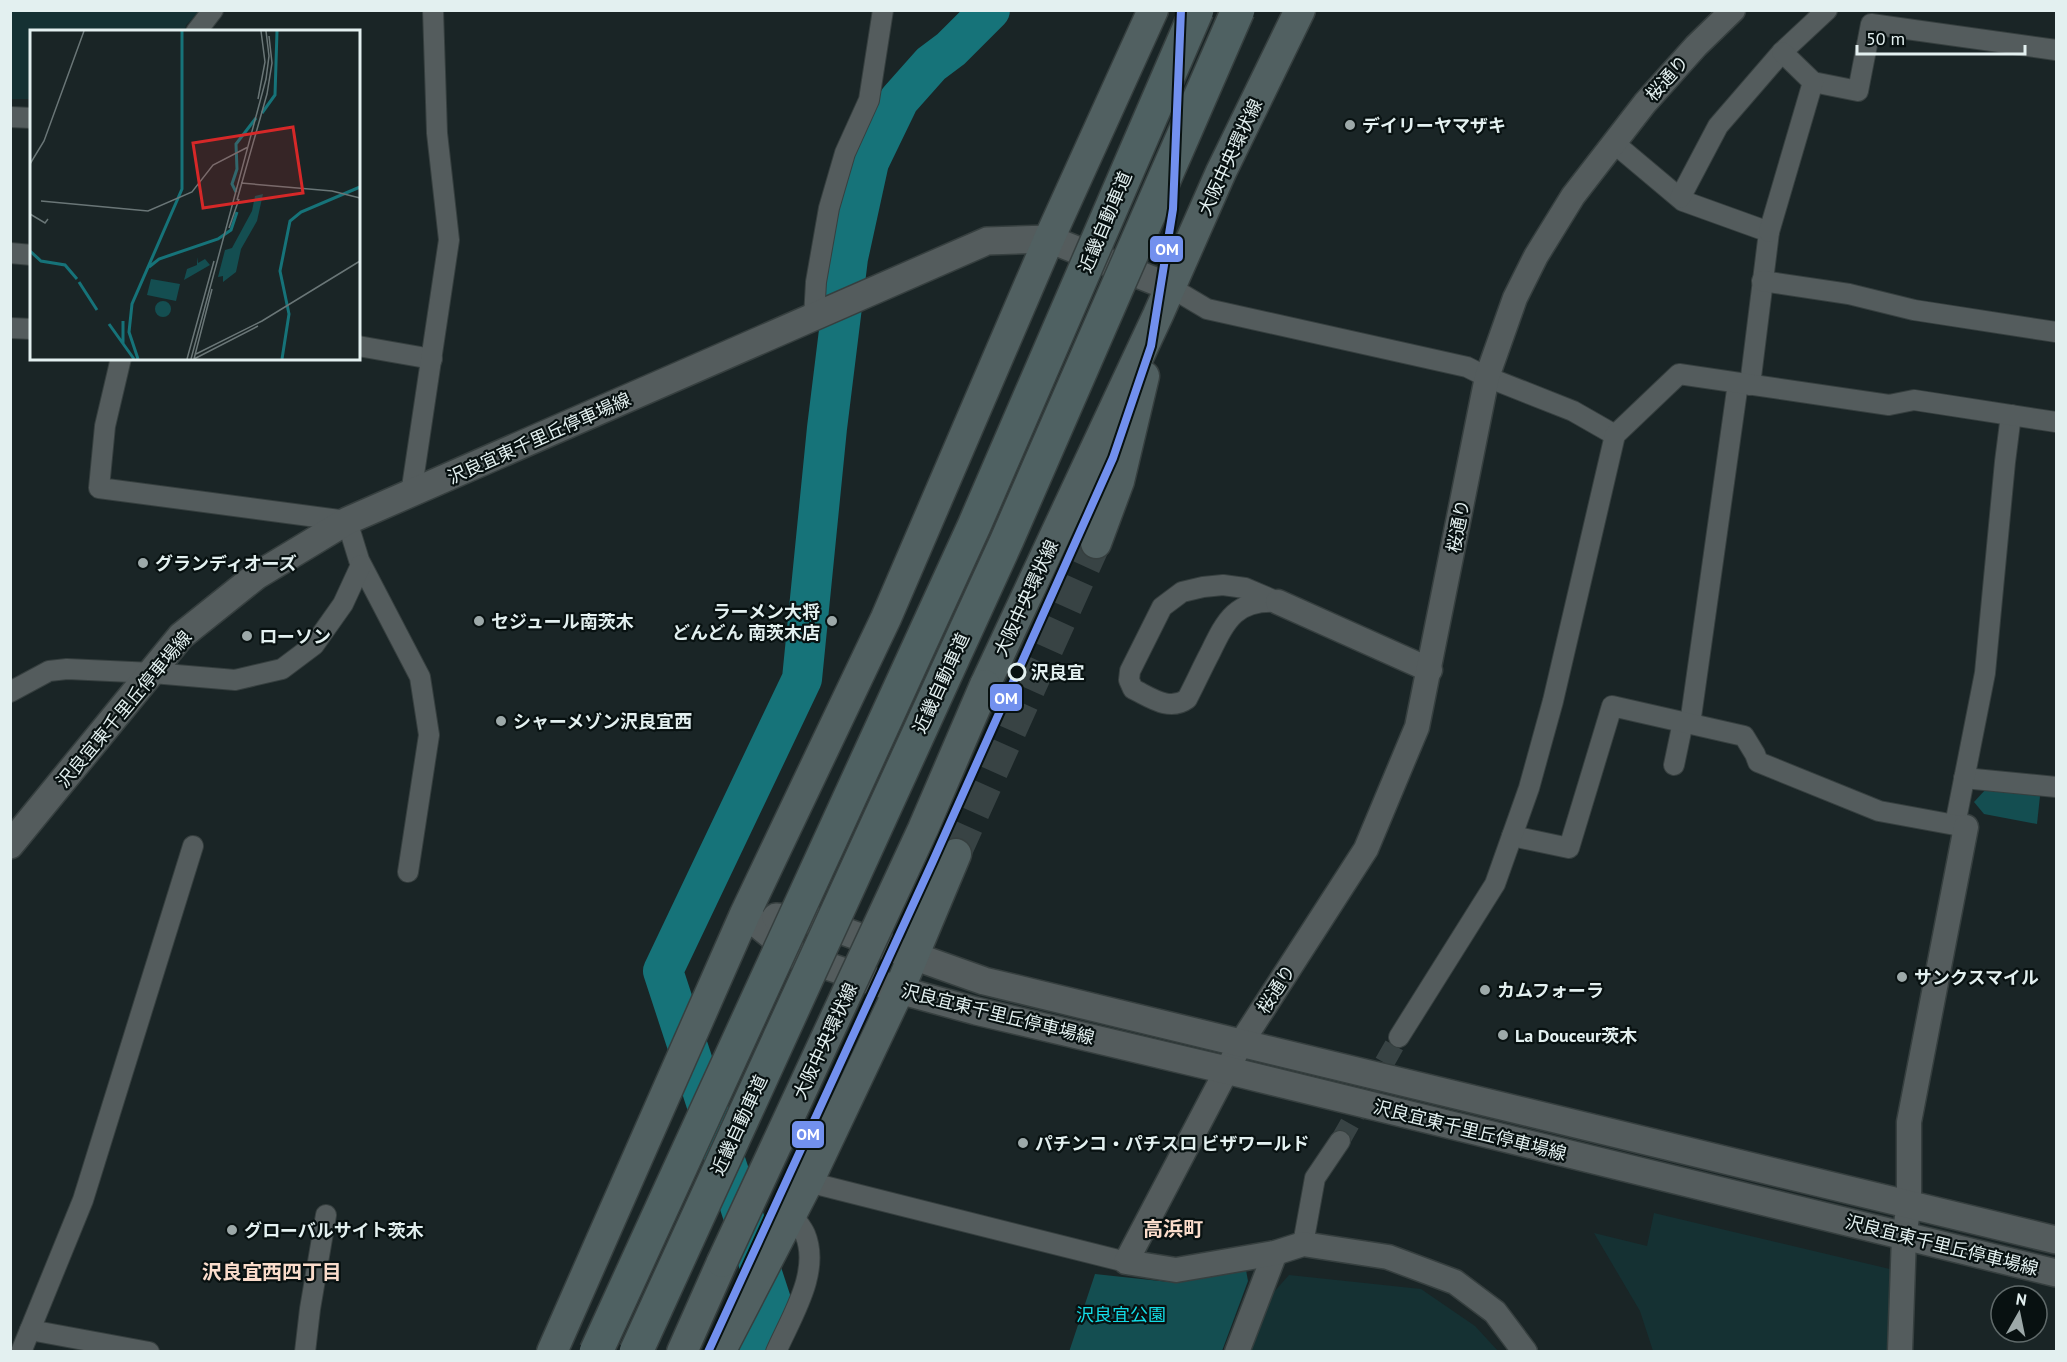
<svg xmlns="http://www.w3.org/2000/svg" width="2067" height="1362" font-family="'PT Sans','Noto Sans JP',sans-serif">
  <style>
    .built { fill: #153133 }
    .green { fill: #144e51 }
    .lines { fill: none; stroke-linecap: round; stroke-linejoin: round }
    .river { stroke: #167379; stroke-width: 40 }
    .minor-tunnel { stroke: #384344; stroke-width: 20; stroke-dasharray: 20 10; stroke-linecap: butt }
    .primary-tunnel { stroke: #384344; stroke-width: 30; stroke-dasharray: 30 15; stroke-linecap: butt }
    .minor-casing { stroke: #363f3f; stroke-width: 22 }
    .tertiary-casing { stroke: #363f3f; stroke-width: 27 }
    .secondary-casing { stroke: #363f3f; stroke-width: 30 }
    .primary-casing { stroke: #363f3f; stroke-width: 33 }
    .minor { stroke: #545c5d; stroke-width: 20 }
    .tertiary { stroke: #545c5d; stroke-width: 24 }
    .secondary { stroke: #545c5d; stroke-width: 27 }
    .primary { stroke: #516061; stroke-width: 30 }
    .primary-bridge-casing { stroke: #363f3f; stroke-width: 33; stroke-linecap: butt }
    .motorway-bridge-casing { stroke: #363f3f; stroke-width: 36; stroke-linecap: butt }
    .primary-bridge { stroke: #516061; stroke-width: 30 }
    .motorway-bridge { stroke: #4f6162; stroke-width: 33 }
    .metro-1-casing { stroke: #081111; stroke-width: 12 }
    .metro-1 { stroke: #7290ee; stroke-width: 8 }
    .poi-dot { fill: #9da9a9; stroke: #081111; stroke-width: 2 }
    .stop-dot { fill: #081111; stroke: #e3f0f0; stroke-width: 3 }
    .labels { text-anchor: middle; dominant-baseline: central; stroke-width: 4.5; stroke-linejoin: round; paint-order: stroke }
    .street-label { font-size: 18px; fill: #e3f0f0; stroke: #081111 }
    .poi-label { font-size: 18px; font-weight: bold; fill: #e3f0f0; stroke: #081111; text-anchor: start }
    .stop-label { font-size: 18px; font-weight: bold; fill: #e3f0f0; stroke: #081111; text-anchor: start }
    .park-label { font-size: 18px; fill: #14dde7; stroke: #081111 }
    .neighbourhood-label { font-size: 20px; font-weight: bold; fill: #fadccb; stroke: #081111 }
    .inset-river { fill: none; stroke: #167379; stroke-width: 3 }
    .inset-road { fill: none; stroke: #6a7677; stroke-width: 1.5 }
    .view { fill: #d62828; fill-opacity: 0.15; stroke: #d62828; stroke-width: 3 }
    .inset-edge { fill: none; stroke: #e3f0f0; stroke-width: 3 }
    .line-badge { stroke: #081111; stroke-width: 2 }
    .badge-label { font-size: 16px; text-anchor: middle; font-weight: bold; fill: #fff }
  </style>
  <rect width="100%" height="100%" fill="#1a2526"/>
  <g class="built">
    <polygon points="11,11 200,11 186,25 185,31 32,32 31,99 11,99"/>
    <polygon points="1654,1213 1894,1270 1888,1351 1653,1351 1640,1311 1594,1233 1647,1246"/>
    <polygon points="1289,1275 1421,1289 1475,1326 1498,1351 1247,1352 1250,1339 1274,1292"/>
  </g>
  <g class="green">
    <polygon points="1986,789 2040,796 2037,824 1984,814 1974,802"/>
    <polygon points="1246,1270 1248,1281 1222,1351 1069,1352 1095,1274 1169,1282"/>
  </g>
  <g class="lines">
    <polyline class="river" points="759,1352 776,1316 663,971 802,679 827,428 848,258 869,162 899,100 931,64 951,49 990,10"/>
    <polyline class="minor-tunnel" points="1340,1141 1399,1037"/>
    <polyline class="primary-tunnel" points="956,854 1096,543"/>
    <g class="minor-casing">
      <g id="minor">
        <polyline points="196,32 213,10"/>
        <polyline points="1813,82 1858,91 1871,24 2056,50"/>
        <polyline points="10,117 32,118"/>
        <polyline points="1614,143 1683,201 1769,232 1750,385"/>
        <polyline points="1680,198 1718,126 1782,52 1827,10"/>
        <polyline points="1769,232 1813,82 1782,52"/>
        <polyline points="10,253 32,255"/>
        <polyline points="1762,281 1849,294 1914,310 2056,332"/>
        <polyline points="1170,287 1207,309 1467,367 1487,377 1573,411 1615,435"/>
        <polyline points="814,317 816,282 829,208 845,153 869,100 883,10"/>
        <polyline points="10,328 32,329"/>
        <polyline points="358,346 432,359"/>
        <polyline points="121,358 105,426 99,488 347,521 359,560 420,677 429,735 408,872"/>
        <polyline points="411,494 449,240 437,133 433,10"/>
        <path d="M1223,585L1245,588L1278,602C1236,599 1226,620 1210,653C1202,668 1195,684 1187,699C1169,712 1150,697 1133,689L1129,680L1130,671L1162,607L1182,592L1203,587Z"/>
        <polyline points="10,692 49,671 67,669 153,673 235,680 282,669 314,645 343,604 361,565"/>
        <polyline points="1690,724 1738,383"/>
        <polyline points="1674,765 1683,722"/>
        <polyline points="1964,778 2056,787"/>
        <polyline points="1955,825 1985,673 2005,462 2011,415"/>
        <polyline points="1512,836 1569,848 1612,706 1744,736 1755,754 1758,762 1879,811 1966,827"/>
        <polyline points="1399,1037 1495,884 1529,788 1553,701 1615,435 1679,374 1889,405 1914,400 2056,422"/>
        <polyline points="808,1182 1126,1262"/>
        <polyline points="1303,1244 1315,1178 1340,1141"/>
        <polyline points="30,1330 149,1352"/>
        <polyline points="21,1352 83,1200 193,846"/>
        <polyline points="305,1352 310,1309 326,1215"/>
        <path d="M776,1352C791,1317 821,1272 805,1234C802,1227 796,1221 792,1214"/>
      </g>
    </g>
    <g class="tertiary-casing">
      <g id="tertiary">
        <polyline points="1278,602 1430,670"/>
        <polyline points="1237,1352 1275,1253"/>
        <polyline points="1525,1352 1495,1312 1455,1282 1388,1257 1303,1244 1275,1253 1176,1270 1126,1262 1241,1043 1366,849 1417,727 1487,377 1515,298 1536,256 1573,196 1645,103 1696,46 1733,10"/>
        <polyline points="1900,1352 1904,1236 1909,1205 1909,1122 1966,827"/>
      </g>
    </g>
    <g class="secondary-casing">
      <g id="secondary">
        <polyline points="10,845 181,636 256,576 347,521 987,241 1049,239 1170,287"/>
        <polyline points="745,914 797,956 899,990 976,1011 1226,1070 2056,1273"/>
        <polyline points="776,917 812,920 984,981 2056,1240"/>
      </g>
    </g>
    <g class="primary-casing">
      <g id="primary">
        <polyline points="1096,543 1119,481 1144,376"/>
        <polyline points="985,685 1158,315 1221,172 1300,10"/>
        <polyline points="552,1352 745,914 886,618 1049,239 1153,10"/>
        <polyline points="682,1352 722,1262"/>
        <polyline points="720,1352 808,1182 899,990 956,854"/>
      </g>
    </g>
    <use href="#minor" class="minor"/>
    <use href="#tertiary" class="tertiary"/>
    <use href="#secondary" class="secondary"/>
    <use href="#primary" class="primary"/>
    <g class="primary-bridge-casing">
      <polyline id="primary-bridge" points="722,1262 923,829 985,685"/>
    </g>
    <g class="motorway-bridge-casing">
      <g id="motorway-bridge">
        <polyline points="596,1352 974,526 1197,10"/>
        <polyline points="636,1352 1007,540 1238,10"/>
      </g>
    </g>
    <use href="#primary-bridge" class="primary-bridge"/>
    <use href="#motorway-bridge" class="motorway-bridge"/>
    <g class="metro-1-casing">
      <polyline id="metro-1" points="708,1352 933,861 1113,458 1151,346 1173,209 1181,10"/>
    </g>
    <use href="#metro-1" class="metro-1"/>
  </g>
  <g class="poi-dot">
    <circle cx="1350" cy="125" r="6"/>
    <circle cx="143" cy="563" r="6"/>
    <circle cx="479" cy="621" r="6"/>
    <circle cx="832" cy="621" r="6"/>
    <circle cx="247" cy="636" r="6"/>
    <circle cx="501" cy="721" r="6"/>
    <circle cx="1902" cy="977" r="6"/>
    <circle cx="1485" cy="990" r="6"/>
    <circle cx="1503" cy="1035" r="6"/>
    <circle cx="1023" cy="1143" r="6"/>
    <circle cx="232" cy="1230" r="6"/>
  </g>
  <circle class="stop-dot" cx="1017" cy="672" r="8"/>
  <g class="labels">
    <g class="street-label">
      <text transform="translate(1667 78) rotate(-48)">桜通り</text>
      <text transform="translate(1230 157) rotate(-65)">大阪中央環状線</text>
      <text transform="translate(1105 222) rotate(-67)">近畿自動車道</text>
      <text transform="translate(539 438) rotate(-24)">沢良宜東千里丘停車場線</text>
      <text transform="translate(1458 526) rotate(-79)">桜通り</text>
      <text transform="translate(1026 598) rotate(-65)">大阪中央環状線</text>
      <text transform="translate(941 683) rotate(-65)">近畿自動車道</text>
      <text transform="translate(124 709) rotate(-50)">沢良宜東千里丘停車場線</text>
      <text transform="translate(1276 989) rotate(-57)">桜通り</text>
      <text transform="translate(998 1014) rotate(14)">沢良宜東千里丘停車場線</text>
      <text transform="translate(825 1041) rotate(-65)">大阪中央環状線</text>
      <text transform="translate(739 1125) rotate(-65)">近畿自動車道</text>
      <text transform="translate(1470 1130) rotate(14)">沢良宜東千里丘停車場線</text>
      <text transform="translate(1942 1245) rotate(14)">沢良宜東千里丘停車場線</text>
    </g>
    <g class="poi-label">
      <text x="1362" y="125">デイリーヤマザキ</text>
      <text x="155" y="563">グランディオーズ</text>
      <text x="820" y="611" text-anchor="end">ラーメン大将<tspan x="820" dy="21">どんどん 南茨木店</tspan></text>
      <text x="491" y="621">セジュール南茨木</text>
      <text x="259" y="636">ローソン</text>
      <text x="513" y="721">シャーメゾン沢良宜西</text>
      <text x="1914" y="977">サンクスマイル</text>
      <text x="1497" y="990">カムフォーラ</text>
      <text x="1515" y="1035">La Douceur茨木</text>
      <text x="1035" y="1143">パチンコ・パチスロ ビザワールド</text>
      <text x="244" y="1230">グローバルサイト茨木</text>
    </g>
    <g class="stop-label">
      <text x="1031" y="672">沢良宜</text>
    </g>
    <g class="park-label">
      <text x="1121" y="1314">沢良宜公園</text>
    </g>
    <g class="neighbourhood-label">
      <text x="1173" y="1229">高浜町</text>
      <text x="272" y="1272">沢良宜西四丁目</text>
    </g>
  </g>
  <g transform="translate(30 30)">
    <rect width="330" height="330" fill="#1a2526"/>
    <path d="M233,164L227,191L211,219L206,242L193,252V246L188,247L195,220L202,218L222,181L225,166ZM167,227L168,233L175,229L180,235L154,250L157,239L167,235ZM121,249L150,254L146,271L117,265ZM125 279a8 8 0 1 1 16 0a8 8 0 1 1-16 0Z" fill="#144e51"/>
    <path class="inset-river" d="M232,83L245,65L247,1M206,162L202,154L207,139L206,114L226,88M0,221L11,231L35,235L47,249M119,237L129,229L188,209L201,200L207,182M49,252L67,280M93,291V314M79,294L104,329M108,329L99,302L102,274L152,159V1M252,329L259,284L250,241L260,191L271,182L330,157"/>
    <path class="inset-road" d="M228,69L235,32L231,1M0,134L14,111L54,1M211,153L302,161L330,168M207,170L237,64L242,33L239,6M11,171L118,181L162,162L183,135L218,117M0,184L15,193L18,189M199,198L209,169M166,324L232,291L330,231M157,329L184,231M161,329L236,49L239,26L236,1M164,329L182,259M164,329L228,296"/>
    <path class="view" d="M263,97L273,163L173,178L163,113Z"/>
    <rect width="330" height="330" class="inset-edge"/>
  </g>
  <g class="line-badge">
    <rect x="1149" y="235" width="35" height="28" rx="6" fill="#7290ee"/>
    <rect x="989" y="683" width="34" height="29" rx="6" fill="#7290ee"/>
    <rect x="791" y="1120" width="34" height="29" rx="6" fill="#7290ee"/>
  </g>
  <g class="badge-label">
    <text x="1167" y="255">OM</text>
    <text x="1006" y="704">OM</text>
    <text x="808" y="1140">OM</text>
  </g>
  <rect width="2067" height="1362" fill="none" stroke="#e3f0f0" stroke-width="24"/>
  <g transform="translate(2019 1314) rotate(9)"><circle r="28" fill="#081111" stroke="#606a6a" stroke-width="1.5"/>
  <path d="M0-4.5L10 22L0 15L-10 22Z" fill="#9da9a9"/>
  <text y="-9" font-size="16" font-weight="bold" text-anchor="middle" fill="#e3f0f0">N</text>
  </g>
  <path d="M1857 45v9h168v-9" fill="none" stroke="#e3f0f0" stroke-width="3"/>
  <text x="1866" y="45" font-size="18" fill="#e3f0f0" stroke="#081111" stroke-width="4.5" paint-order="stroke">50 m</text>
</svg>
